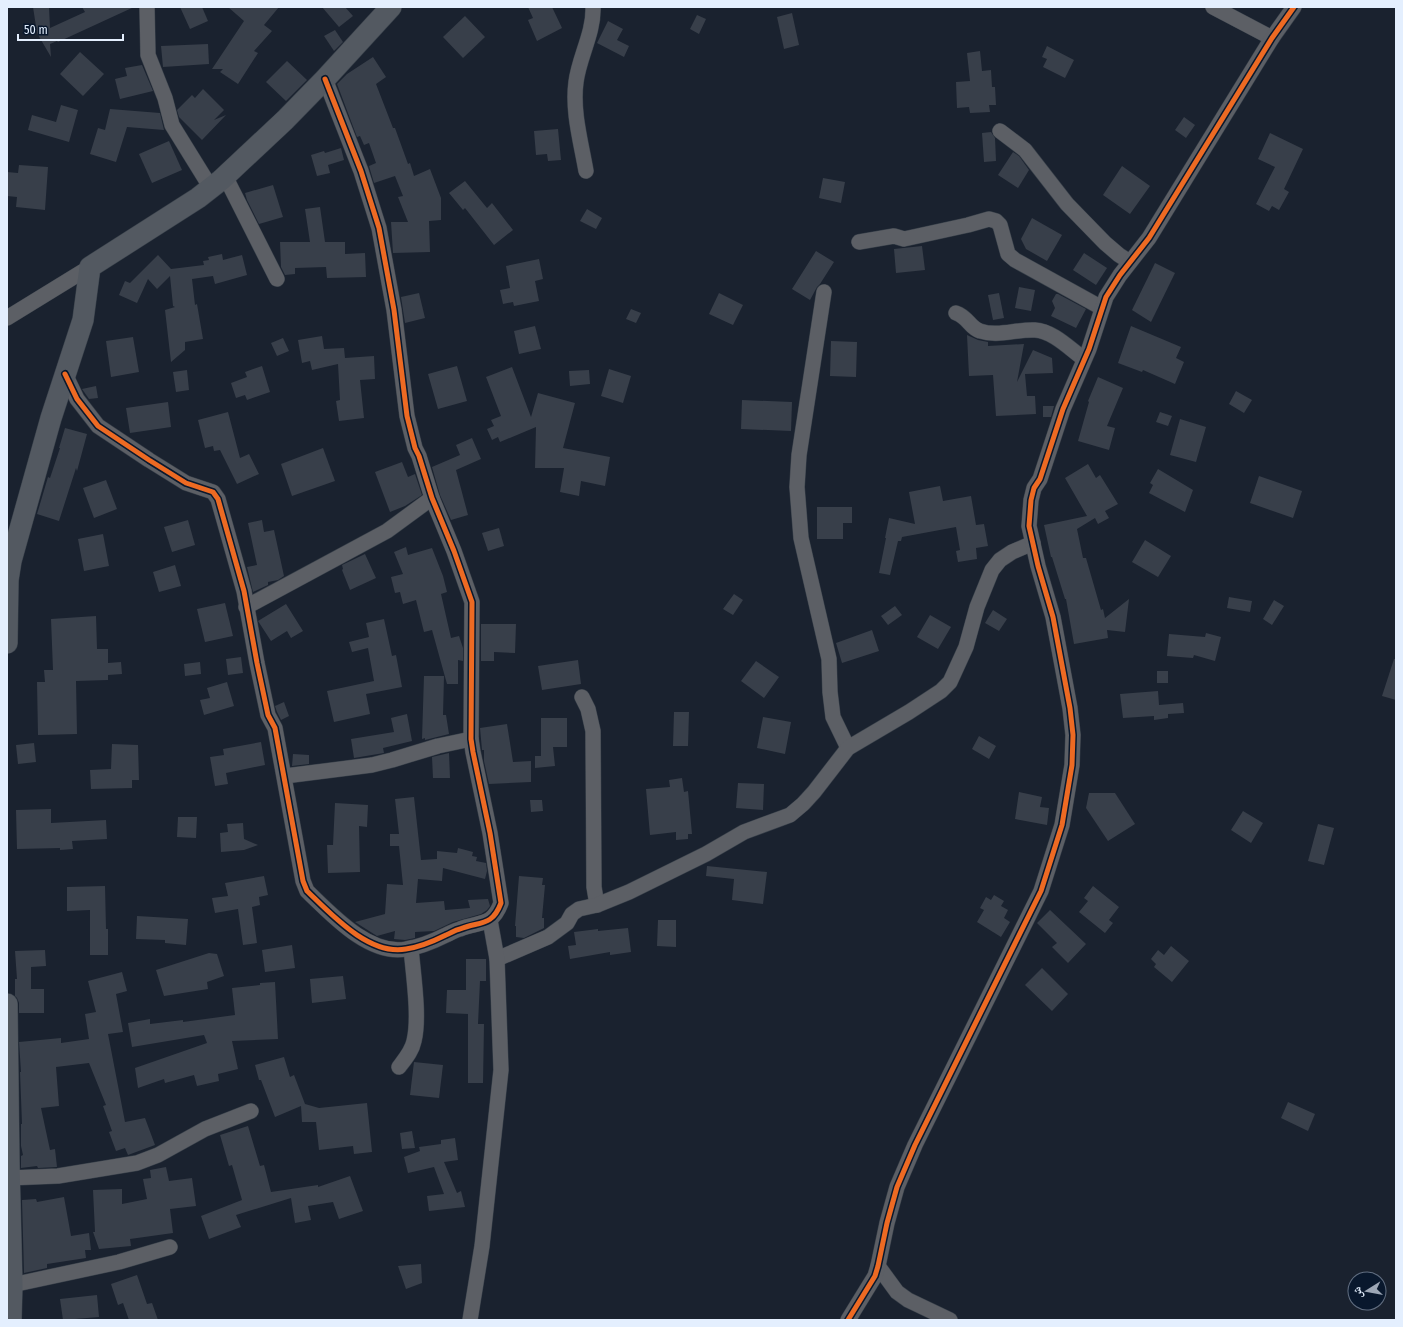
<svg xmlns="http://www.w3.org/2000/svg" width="1403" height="1327" font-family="'Fira Sans Condensed','Noto Naskh Arabic',sans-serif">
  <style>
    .building { fill: #383f4a }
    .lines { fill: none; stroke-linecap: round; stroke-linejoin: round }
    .street-casing { stroke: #38404a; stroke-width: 16 }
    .secondary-casing { stroke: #38404a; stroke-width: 22 }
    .street { stroke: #5c5f65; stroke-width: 15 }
    .secondary { stroke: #535961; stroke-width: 21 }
    .cycleway-casing { stroke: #09182d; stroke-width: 8 }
    .cycleway { stroke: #ed6a23; stroke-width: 5 }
  </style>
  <rect width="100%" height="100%" fill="#1a222f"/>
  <g class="building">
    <polygon points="33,7 49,7 50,28 85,12 82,7 134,7 58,42 57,41 50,44 51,57 37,33"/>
    <polygon points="180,7 202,7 208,21 190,29"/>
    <polygon points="228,7 279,7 264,25 272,31 254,51 258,53 238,84 220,72 223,69 212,69 244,21"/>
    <polygon points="322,7 345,7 353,16 339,27"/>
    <polygon points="528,7 552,7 562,28 537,41 528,20 533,18"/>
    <polygon points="792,13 799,45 784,49 777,17"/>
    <polygon points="697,15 706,19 699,34 690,29"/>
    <polygon points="465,16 485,37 463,58 443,37"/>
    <polygon points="608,21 623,29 617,40 629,46 624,57 597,43"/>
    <polygon points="335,30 343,42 334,51 324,36"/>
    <polygon points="208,44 209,64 163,67 161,46"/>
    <polygon points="1047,46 1074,60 1065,78 1043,67 1047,59 1042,57"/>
    <polygon points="980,51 982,71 991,70 992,87 995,87 996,105 989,105 990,112 970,113 969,107 957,108 956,82 970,81 967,53"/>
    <polygon points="80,52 104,74 83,96 60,74"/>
    <polygon points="373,57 386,77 376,84 393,128 395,128 408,164 410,163 414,176 430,169 441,198 441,220 429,221 430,252 393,253 391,222 408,222 398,197 403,196 395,176 374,183 369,166 376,163 369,143 364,145 360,136 357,137 337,84 347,74"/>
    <polygon points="287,61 307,80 286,101 266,82"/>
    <polygon points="142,65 153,91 120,99 115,79 127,76 125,68"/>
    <polygon points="203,89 224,110 214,120 226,115 202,140 179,117 177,110 192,95 195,98"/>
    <polygon points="61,105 78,110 69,142 28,130 32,115 56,122"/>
    <polygon points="110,109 160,113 164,130 127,127 116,162 90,154 98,128 105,130"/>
    <polygon points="1184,117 1195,125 1186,138 1175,130"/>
    <polygon points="558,129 561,160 548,161 547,154 536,155 534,131"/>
    <polygon points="991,132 995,138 996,161 984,162 982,133"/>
    <polygon points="1270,133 1303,149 1284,189 1289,192 1279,210 1272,206 1269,211 1256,204 1275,167 1258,159"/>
    <polygon points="169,141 182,170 152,183 139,154"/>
    <polygon points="341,148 344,160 328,165 330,173 317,176 311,155 324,151 325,153"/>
    <polygon points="1013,152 1019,156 1029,170 1018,188 998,175"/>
    <polygon points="19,165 48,167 45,210 16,207 17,197 7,196 7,172 18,173"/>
    <polygon points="1122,166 1150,186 1130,214 1103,195"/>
    <polygon points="823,178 845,182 841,203 819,198"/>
    <polygon points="465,181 487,208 492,203 513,230 494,245 465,208 463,210 449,193"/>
    <polygon points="273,185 283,217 259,224 247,200 245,193"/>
    <polygon points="320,207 325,242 345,242 345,254 365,253 366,277 327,278 326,267 295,268 295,274 285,275 281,267 280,242 310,242 305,209"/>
    <polygon points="587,209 602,218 596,229 580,221"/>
    <polygon points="1032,218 1062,235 1047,261 1026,249 1021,239"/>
    <polygon points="922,246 925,270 896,273 894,249"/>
    <polygon points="816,251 834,262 820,284 817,287 810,300 792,289"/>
    <polygon points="1084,253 1107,268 1096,285 1073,270"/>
    <polygon points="222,254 223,260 242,255 247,275 215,284 213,276 192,279 195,305 197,304 203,339 185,342 185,350 171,362 165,310 175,307 173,306 170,276 157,289 148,279 137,303 119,295 125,281 130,283 158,255 171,269 204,265 203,261 209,260 208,257"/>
    <polygon points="539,259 543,279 535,281 539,301 514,306 513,302 503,304 500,290 510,288 506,266"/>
    <polygon points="1155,263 1175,273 1151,322 1132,310"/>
    <polygon points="1019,287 1035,290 1031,311 1015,308"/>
    <polygon points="419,293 425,318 405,323 401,297"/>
    <polygon points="719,293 743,305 733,325 709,314"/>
    <polygon points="999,293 1004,318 993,320 988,295"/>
    <polygon points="1056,294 1058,294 1086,309 1076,328 1051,316 1055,308 1052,301"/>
    <polygon points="631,309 641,313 636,323 626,319"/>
    <polygon points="535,326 541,349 519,354 514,331"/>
    <polygon points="1131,326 1181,347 1176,358 1184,362 1175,384 1143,370 1142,372 1118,363"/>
    <polygon points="967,335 978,340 988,342 988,346 1024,344 1017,382 1033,350 1052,358 1053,373 1025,374 1027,396 1035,396 1036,414 996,416 993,375 969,376"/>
    <polygon points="322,336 324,349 344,348 345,358 374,356 375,379 360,380 364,418 339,421 336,401 340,400 338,364 312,370 310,361 302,363 298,340"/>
    <polygon points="133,337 139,372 111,377 106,341"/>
    <polygon points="283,338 289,351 277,356 271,343"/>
    <polygon points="831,341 857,342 856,377 830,376"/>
    <polygon points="262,366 270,392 247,400 245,395 236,398 231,383 247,377 245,372"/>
    <polygon points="457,366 467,401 438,409 428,374"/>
    <polygon points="512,367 531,417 538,393 575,403 563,448 610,457 605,486 581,481 579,496 560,492 564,468 535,468 536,427 500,442 498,437 492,440 487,429 494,426 491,420 501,416 486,377"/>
    <polygon points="609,369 631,376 623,403 601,396"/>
    <polygon points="187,370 189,390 176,392 173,372"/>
    <polygon points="589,370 590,384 570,386 569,371"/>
    <polygon points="1098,377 1123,388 1107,426 1115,428 1109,450 1078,441 1089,402 1088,401"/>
    <polygon points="96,386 98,398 89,399 82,389"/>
    <polygon points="1236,391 1252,400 1244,413 1229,404"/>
    <polygon points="742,400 792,402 791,431 741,429"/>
    <polygon points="168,402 171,427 130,433 126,408"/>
    <polygon points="1043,406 1054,406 1051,417 1043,417"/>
    <polygon points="228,412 240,458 249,454 259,474 237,484 220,450 214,451 213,446 205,448 198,420"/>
    <polygon points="1160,412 1172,416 1168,426 1156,422"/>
    <polygon points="1180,419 1206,427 1196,462 1170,455"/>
    <polygon points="65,428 87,434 77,471 76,468 59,521 37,514 48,477 50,478 60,448 59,448"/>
    <polygon points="472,438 481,459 456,470 468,515 451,520 440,495 432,467 460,455 456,445"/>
    <polygon points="323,448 335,481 292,496 281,464"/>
    <polygon points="402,462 408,477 415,474 422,495 405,506 390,512 375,472"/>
    <polygon points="1088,464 1096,478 1100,475 1118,504 1105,511 1109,518 1098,524 1095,518 1077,529 1083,558 1086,558 1101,610 1103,609 1105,618 1129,599 1125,632 1107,630 1108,638 1074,644 1066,599 1065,599 1052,557 1051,557 1044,525 1087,516 1065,478"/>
    <polygon points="1158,469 1193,490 1185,512 1149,493 1153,485 1150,483"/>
    <polygon points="1259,476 1302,491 1293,518 1250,503"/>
    <polygon points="106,480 117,509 94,518 83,488"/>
    <polygon points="940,486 943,501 971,496 976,525 984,524 988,546 976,548 977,559 958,562 956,551 960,550 956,527 902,537 901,541 898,541 890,575 879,573 886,538 885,538 889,518 915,524 909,492"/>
    <polygon points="817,507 852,507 852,523 843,523 843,539 817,539"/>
    <polygon points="188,520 195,545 172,552 164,527"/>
    <polygon points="262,520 264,532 274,530 284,576 278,580 268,582 268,585 253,592 247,567 257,565 248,523"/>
    <polygon points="499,528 504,546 488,551 482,533"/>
    <polygon points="103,534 109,566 84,571 78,539"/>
    <polygon points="1145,540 1171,556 1158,577 1132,562"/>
    <polygon points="406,547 408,555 432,548 443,576 447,592 441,594 451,638 459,636 463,648 463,661 458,660 458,684 447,684 432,630 424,632 416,600 403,604 400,592 395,593 391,577 403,574 394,552"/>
    <polygon points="365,554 376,578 350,590 342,570 343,569 342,565"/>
    <polygon points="175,565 181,586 159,592 153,572"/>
    <polygon points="734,594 743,600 733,615 723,609"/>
    <polygon points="1229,597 1252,601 1250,612 1227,608"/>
    <polygon points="1274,600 1284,606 1272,625 1263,619"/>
    <polygon points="225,603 233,636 205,642 197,609"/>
    <polygon points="286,604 303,631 291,638 287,631 271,641 258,621"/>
    <polygon points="895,606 902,615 888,625 881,616"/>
    <polygon points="993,610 1007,619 999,631 985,623"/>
    <polygon points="930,615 951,627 938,649 917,637"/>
    <polygon points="96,616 97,649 108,649 108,663 121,662 122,674 108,675 108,680 76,681 77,734 38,735 37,682 45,682 44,670 53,670 51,619"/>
    <polygon points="384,619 392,656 396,655 402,687 366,694 370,714 334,722 327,691 374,681 368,648 352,652 349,642 369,637 366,623"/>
    <polygon points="481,624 516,624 515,653 494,652 494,661 481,661"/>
    <polygon points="872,630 879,651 842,663 836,643"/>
    <polygon points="1206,633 1221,637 1215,661 1194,655 1193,658 1167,656 1169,634 1205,637"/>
    <polygon points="241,657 243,673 228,675 226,659"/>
    <polygon points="1394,659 1396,659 1396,700 1382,696"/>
    <polygon points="578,660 581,684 542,690 538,666"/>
    <polygon points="756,661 779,677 764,698 741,681"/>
    <polygon points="200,662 201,674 185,676 184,664"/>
    <rect x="1157" y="671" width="11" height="12"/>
    <polygon points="424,676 444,676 443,715 446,715 449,734 425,740 425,738 422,739"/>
    <polygon points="227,682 234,706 204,715 200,700 210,698 207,688"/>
    <polygon points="1158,691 1159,705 1183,703 1184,713 1168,714 1168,718 1154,720 1154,716 1123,718 1120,694"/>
    <polygon points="284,702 289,716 281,720 277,712 275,706"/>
    <polygon points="674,712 689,712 688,746 673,746"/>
    <polygon points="407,714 412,741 383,748 384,753 354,758 351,739 394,732 391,718"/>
    <polygon points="763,717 791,722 785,754 757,748"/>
    <polygon points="541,718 567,718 567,747 553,747 555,766 535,768 535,756 541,756"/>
    <polygon points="507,724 513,762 531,761 531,782 489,784 484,761 484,750 482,750 480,728"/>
    <polygon points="979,736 996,746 989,759 972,749"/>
    <polygon points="261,742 265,765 226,773 228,784 215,786 210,757 224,755 223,749"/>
    <polygon points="34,743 36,762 18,764 16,745"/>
    <polygon points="112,744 138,745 139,780 132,780 132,788 91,789 90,770 111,769"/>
    <polygon points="449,753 450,778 433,778 432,757"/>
    <polygon points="293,754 309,755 309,764 292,766"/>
    <polygon points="682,778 684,792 688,791 692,834 688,834 688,839 676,840 676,832 650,835 646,789 670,787 669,780"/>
    <polygon points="738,783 764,784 763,810 736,808"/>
    <polygon points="1019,792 1042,797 1040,807 1049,808 1047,825 1015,819"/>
    <polygon points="1089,793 1115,793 1135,824 1108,841 1086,808"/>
    <polygon points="414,797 421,860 437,859 437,851 457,853 458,848 473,852 472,856 477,857 476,861 486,863 487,871 485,879 443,868 442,881 418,879 416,903 444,901 445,910 470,908 468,900 488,899 490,906 487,910 481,914 453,922 434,931 415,932 415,938 405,940 394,939 395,931 377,936 355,922 385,914 387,884 403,885 399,846 390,846 390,834 399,834 395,799"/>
    <polygon points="530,800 542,800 543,811 531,812"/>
    <polygon points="335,803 368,805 367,827 359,826 360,872 328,873 327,845 333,845"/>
    <polygon points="51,809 51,823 106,820 107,839 72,841 73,849 60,850 60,848 17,849 16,810"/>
    <polygon points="1243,811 1263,823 1251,843 1231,830"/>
    <polygon points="178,817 197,817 196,838 177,837"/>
    <polygon points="243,823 244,839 258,845 244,850 221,852 220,833 228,832 227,824"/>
    <polygon points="1318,824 1334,828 1324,865 1308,861"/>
    <polygon points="707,866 767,872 763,904 732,900 734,879 706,876"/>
    <polygon points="264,876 268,895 259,897 260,905 252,907 257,943 243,945 238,909 215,913 212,898 228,896 225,883"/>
    <polygon points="519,876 543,878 542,885 545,885 542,918 544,918 544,928 524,938 516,937 516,926 515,926"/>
    <polygon points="105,886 106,929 108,929 108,955 90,955 90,910 67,911 67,887"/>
    <polygon points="1093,886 1119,907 1109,920 1113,923 1105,933 1079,912 1088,901 1084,898"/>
    <polygon points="994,895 1004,901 1001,906 1008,910 1004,918 1010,922 1001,937 977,922 984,910 980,908 986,897 991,900"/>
    <polygon points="1050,910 1086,944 1068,963 1052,947 1057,943 1037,923"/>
    <polygon points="137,916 188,919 186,945 165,943 165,940 136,939"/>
    <polygon points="658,920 676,920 676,947 657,946"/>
    <polygon points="628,928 631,952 610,955 610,952 570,959 568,946 576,945 574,932 598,929 598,931"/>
    <polygon points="292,945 295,968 265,972 262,950"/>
    <polygon points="1171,946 1189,961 1172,982 1154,967 1156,964 1151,959 1158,950 1164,955"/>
    <polygon points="45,950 46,966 31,967 31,989 44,989 44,1013 19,1013 19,1003 17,998 15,996 15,979 17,979 15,951"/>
    <polygon points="209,953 217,954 224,976 207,982 208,989 164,996 156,970"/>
    <polygon points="466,959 486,959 486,981 480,981 478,1024 484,1024 483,1083 468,1083 468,1014 446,1013 447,990 466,990"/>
    <polygon points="1042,968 1068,994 1052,1011 1025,985"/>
    <polygon points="122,972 127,991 116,994 123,1032 108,1034 125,1122 145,1118 155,1145 128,1155 125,1148 116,1151 109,1132 112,1131 103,1106 106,1105 89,1063 56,1067 59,1106 41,1108 50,1150 55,1149 57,1167 38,1168 37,1166 21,1168 21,1156 23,1155 21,1146 21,1124 22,1124 20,1072 21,1072 19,1042 61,1038 61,1043 89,1039 85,1014 96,1012 88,981"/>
    <polygon points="343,976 346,999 312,1003 310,979"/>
    <polygon points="275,982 278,1039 232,1041 238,1069 218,1074 219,1081 197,1086 194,1075 165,1083 164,1079 138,1088 135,1068 207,1043 204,1035 132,1047 128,1023 150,1019 150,1024 183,1020 183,1022 235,1015 232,988 260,985 260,983"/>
    <polygon points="284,1057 290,1077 294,1075 305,1104 319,1108 367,1103 372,1152 354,1154 353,1146 319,1150 316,1122 302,1122 301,1106 275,1117 261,1080 259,1080 255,1065"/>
    <polygon points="414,1062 443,1065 439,1098 410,1095"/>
    <polygon points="1288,1102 1315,1114 1308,1131 1281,1118"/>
    <polygon points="248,1126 260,1166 264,1165 271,1192 318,1185 318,1187 350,1176 363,1211 339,1219 333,1202 308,1206 311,1220 295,1223 291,1198 236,1215 241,1227 209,1239 201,1216 242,1200 232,1165 229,1166 220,1135"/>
    <polygon points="412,1131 415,1148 402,1149 400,1133"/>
    <polygon points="455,1138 458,1160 444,1162 457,1193 461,1191 465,1207 429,1211 427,1196 444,1194 434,1167 408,1173 404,1157 420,1151 419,1147 441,1144 441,1140"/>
    <polygon points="166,1167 169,1181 192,1178 196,1206 170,1209 173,1233 130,1239 131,1246 99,1249 93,1232 95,1232 93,1190 122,1189 122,1204 147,1199 143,1179 151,1178 150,1170"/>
    <polygon points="64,1197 71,1236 89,1233 91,1250 85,1250 86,1258 47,1264 47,1268 24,1273 22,1200 36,1199 37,1202"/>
    <polygon points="421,1264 422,1283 406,1289 398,1266"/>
    <polygon points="137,1275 147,1304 152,1303 158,1320 129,1320 123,1303 118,1305 111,1284"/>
    <polygon points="97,1295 99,1317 63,1320 60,1299"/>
  </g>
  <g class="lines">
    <g class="street-casing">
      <g id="street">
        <polyline points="147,7 148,55 165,98 172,125 211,188"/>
        <polyline points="1213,7 1272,38"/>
        <polyline points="1000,131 1025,150 1067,204 1105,243 1119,255 1130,262"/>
        <path d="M586,171C581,142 572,111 576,82C579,57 594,33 593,7"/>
        <polyline points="225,176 277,279"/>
        <polyline points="859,242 894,236 904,239 968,225 989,219 996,221 1000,225 1008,254 1015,260 1102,308"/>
        <polyline points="824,292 799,455 797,487 801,538 829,659 830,692 833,717 848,748"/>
        <path d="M956,313C968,317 970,328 980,331C998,337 1016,329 1035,330C1053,331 1070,349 1084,359"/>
        <polyline points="7,318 90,267"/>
        <path d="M65,374L77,399L98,426L149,460L186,483L213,492L218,499L244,591L257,663L268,715L275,728L303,881L307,891C331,914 369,956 406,949C420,947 434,941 446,935C451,933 455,930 460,929C480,921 492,927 501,903L490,833L473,752L471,739L472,602L454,551L432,498L419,456L415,448L407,416L394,310L379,228L361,171L325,79"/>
        <polyline points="246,607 387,531 432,498"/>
        <polyline points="582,697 588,709 593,731 594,887 597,905"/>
        <polyline points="285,776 372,765 392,760 438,746 471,739"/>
        <polyline points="497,959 548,937 567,923 572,914 579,909 597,905 629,892 706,854 744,832 790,815 803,804 814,792 848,748 909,712 941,691 950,682 966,647 977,607 992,570 1000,560 1012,552 1033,543"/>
        <path d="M399,1067C405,1059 412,1051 414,1041C420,1017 413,973 411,948"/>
        <polyline points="9,1178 58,1176 137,1163 158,1155 205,1129 251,1111"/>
        <polyline points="878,1266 897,1292 908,1300 950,1320"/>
        <polyline points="12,1285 119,1262 170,1247"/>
        <polyline points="470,1320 482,1246 501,1070 497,959 490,920"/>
        <polyline points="848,1320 875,1276 878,1266 887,1223 897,1187 915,1145 1041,891 1062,825 1072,765 1073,735 1070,708 1053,617 1038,566 1029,526 1031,500 1034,488 1040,479 1063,409 1089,349 1106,297 1120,275 1149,238 1272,38 1294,7"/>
      </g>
    </g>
    <g class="secondary-casing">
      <g id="secondary">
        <polyline points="7,643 8,580 11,561 51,418 83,320 90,267 198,198 221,180 285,120 325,79 391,7"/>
        <polyline points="7,1004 9,1163 12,1285 11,1320"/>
      </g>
    </g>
    <use href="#street" class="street"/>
    <use href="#secondary" class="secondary"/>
    <g class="cycleway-casing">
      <g id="cycleway">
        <path d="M65,374L77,399L98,426L149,460L186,483L213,492L218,499L244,591L257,663L268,715L275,728L303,881L307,891C331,914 369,956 406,949C420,947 434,941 446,935C451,933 455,930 460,929C480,921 492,927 501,903L490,833L473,752L471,739L472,602L454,551L432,498L419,456L415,448L407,416L394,310L379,228L361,171L325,79"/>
        <polyline points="848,1320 875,1276 878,1266 887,1223 897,1187 915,1145 1041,891 1062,825 1072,765 1073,735 1070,708 1053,617 1038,566 1029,526 1031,500 1034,488 1040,479 1063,409 1089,349 1106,297 1120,275 1149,238 1272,38 1294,7"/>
      </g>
    </g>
    <use href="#cycleway" class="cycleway"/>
  </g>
  <rect width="1403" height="1327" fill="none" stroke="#e4effe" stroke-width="16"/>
  <g transform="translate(1367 1291) rotate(259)"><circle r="19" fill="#09182d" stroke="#616e81"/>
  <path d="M0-3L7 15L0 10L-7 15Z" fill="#9da7b6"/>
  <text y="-6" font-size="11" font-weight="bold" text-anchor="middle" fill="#e4effe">ش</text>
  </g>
  <path d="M18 34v6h105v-6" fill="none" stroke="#e4effe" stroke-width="2"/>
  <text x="24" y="34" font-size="12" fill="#e4effe" stroke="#09182d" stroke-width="3" paint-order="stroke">50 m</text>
</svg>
